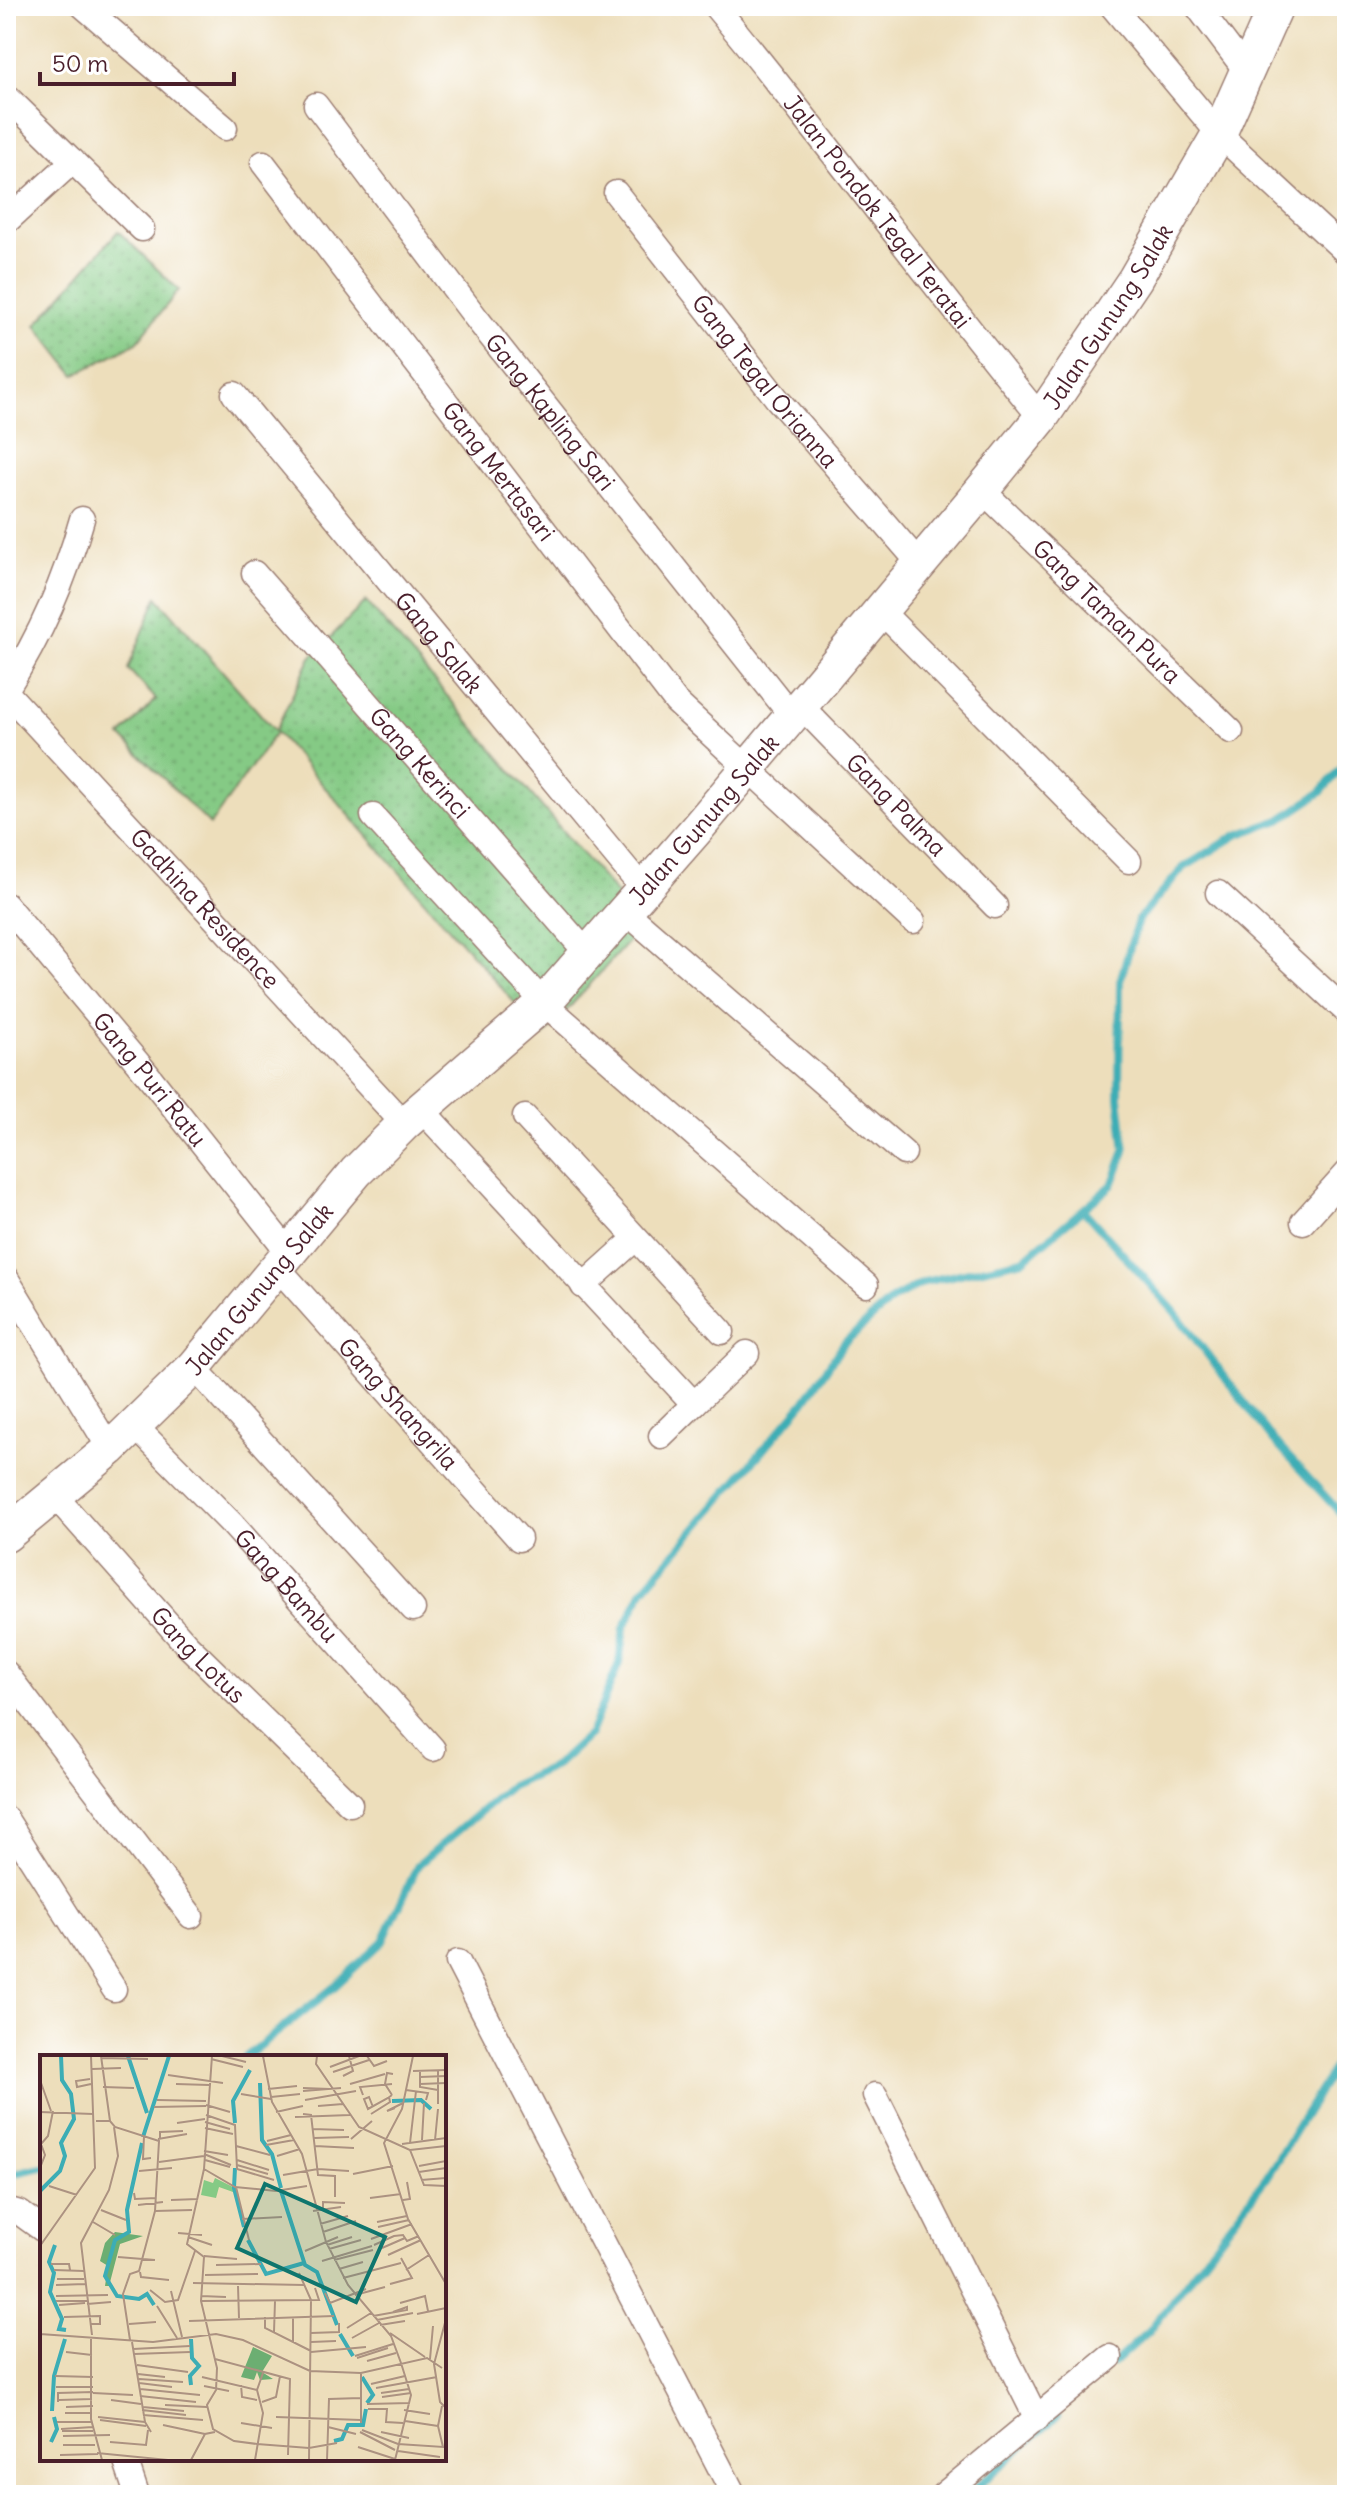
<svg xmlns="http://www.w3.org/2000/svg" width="1353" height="2501" font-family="Delius,sans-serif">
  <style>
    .green { fill: url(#green-dots); stroke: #687458; stroke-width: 2 }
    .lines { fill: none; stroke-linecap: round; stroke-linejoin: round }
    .stream { stroke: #3cadb5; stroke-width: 8 }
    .street-casing { stroke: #9c7e73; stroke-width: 27 }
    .secondary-casing { stroke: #9c7e73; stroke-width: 37 }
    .street { stroke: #fff; stroke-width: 24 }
    .secondary { stroke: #fff; stroke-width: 34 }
    .labels { text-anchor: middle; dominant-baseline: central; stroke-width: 7; stroke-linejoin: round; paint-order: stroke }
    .street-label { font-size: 24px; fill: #4a1f2b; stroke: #fff }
    .inset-river { fill: none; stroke: #3cadb5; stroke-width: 4 }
    .inset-road { fill: none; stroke: #ac9281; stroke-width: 2 }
    .view { fill: #0f766e; fill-opacity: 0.15; stroke: #0f766e; stroke-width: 4 }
    .inset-edge { fill: none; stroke: #4a1f2b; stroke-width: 4 }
  </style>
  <defs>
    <pattern id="green-dots" width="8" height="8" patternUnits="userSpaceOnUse" patternTransform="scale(2)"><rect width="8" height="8" fill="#85ca85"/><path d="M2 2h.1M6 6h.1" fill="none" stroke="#74ad73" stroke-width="1.8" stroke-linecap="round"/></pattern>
  </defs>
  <rect width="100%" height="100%" fill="#fff"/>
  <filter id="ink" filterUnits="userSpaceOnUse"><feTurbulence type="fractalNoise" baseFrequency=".0125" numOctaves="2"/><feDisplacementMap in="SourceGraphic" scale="16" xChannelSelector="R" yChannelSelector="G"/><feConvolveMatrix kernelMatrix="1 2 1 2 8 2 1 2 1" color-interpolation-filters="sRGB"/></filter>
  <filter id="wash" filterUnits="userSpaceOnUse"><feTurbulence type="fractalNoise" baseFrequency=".006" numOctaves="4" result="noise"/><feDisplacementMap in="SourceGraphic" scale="32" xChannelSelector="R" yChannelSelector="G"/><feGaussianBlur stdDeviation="1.8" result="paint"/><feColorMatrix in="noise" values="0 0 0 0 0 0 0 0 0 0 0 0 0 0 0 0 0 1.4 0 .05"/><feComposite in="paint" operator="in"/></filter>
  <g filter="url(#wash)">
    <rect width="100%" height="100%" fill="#eddebb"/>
    <g class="green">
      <polygon points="118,231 179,290 137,342 75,375 36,325"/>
      <polygon points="157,597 275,731 311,657 366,601 643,925 544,1036 276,732 210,825 121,736 156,699 128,669"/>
    </g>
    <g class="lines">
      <g class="stream">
        <polyline points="1084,1211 1174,1311 1273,1440 1347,1520"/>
        <polyline points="246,2057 333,1988 383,1941 418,1865 509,1787 555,1766 590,1734 619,1663 624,1628 643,1590 804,1402 844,1343 893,1299 924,1282 1023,1260 1112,1185 1125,1151 1119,1097 1120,981 1138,920 1183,868 1237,835 1280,820 1320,793 1347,762"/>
        <polyline points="6,2175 42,2167"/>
        <polyline points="1114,2363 1149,2331 1266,2178 1347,2046"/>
        <polyline points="968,2495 1057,2416"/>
      </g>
    </g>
  </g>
  <g filter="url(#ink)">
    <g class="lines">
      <g class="street-casing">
        <g id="street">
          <polyline points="83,6 225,128"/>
          <path id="s1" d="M715,6C827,141 930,283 1041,418"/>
          <polyline points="1112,6 1219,134 1347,253"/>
          <polyline points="1197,6 1247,72"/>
          <polyline points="6,96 142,229"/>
          <path id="s2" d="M316,105L477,319L791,715"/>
          <path id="s3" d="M263,163L676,702L913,921"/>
          <path id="s4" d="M616,193L778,400L920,564"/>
          <polyline points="6,222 73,161"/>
          <path id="s5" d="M234,394L644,890"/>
          <path id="s6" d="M982,490L1231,731"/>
          <path id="s7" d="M254,573L587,953"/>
          <polyline points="880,610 1129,861"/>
          <path d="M6,690C41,635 64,582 82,519"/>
          <path id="s8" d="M6,692L404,1124"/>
          <path id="s9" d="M799,704L995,906"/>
          <polyline points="373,816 544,1003 866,1285"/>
          <polyline points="1218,893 1347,1012"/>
          <path id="s10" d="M6,905L148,1075L290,1254"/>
          <polyline points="625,911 904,1153"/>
          <polyline points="422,1110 694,1404 747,1353"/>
          <polyline points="525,1117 722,1332"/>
          <polyline points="1303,1222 1347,1173"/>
          <path id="s11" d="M279,1269L519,1539"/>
          <polyline points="6,1278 110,1449"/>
          <polyline points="583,1286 635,1239"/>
          <polyline points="194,1367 413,1609"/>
          <path id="s12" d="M135,1426L233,1525L433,1749"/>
          <polyline points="661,1436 694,1404"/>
          <path id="s13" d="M55,1496L186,1644L350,1804"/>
          <polyline points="6,1673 191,1916"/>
          <polyline points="6,1819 114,1989"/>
          <polyline points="458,1962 734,2495"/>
          <polyline points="875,2095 1037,2419"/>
          <polyline points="6,2209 20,2213 42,2229"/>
          <polyline points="125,2459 137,2495"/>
          <polyline points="943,2495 1110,2357"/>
        </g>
      </g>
      <g class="secondary-casing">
        <g id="secondary">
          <path id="s14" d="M6,1535L110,1449L194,1367L356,1172L404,1124L544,1003L695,831L982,490L1041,418L1135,279L1219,134L1276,6"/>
        </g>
      </g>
      <use href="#street" class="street"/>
      <use href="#secondary" class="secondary"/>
    </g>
  </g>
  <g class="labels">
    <g class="street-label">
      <text stroke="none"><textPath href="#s1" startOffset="262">Jalan Pondok Tegal Teratai</textPath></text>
      <text stroke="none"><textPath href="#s14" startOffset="1648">Jalan Gunung Salak</textPath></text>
      <text stroke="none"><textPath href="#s4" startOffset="240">Gang Tegal Orianna</textPath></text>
      <text stroke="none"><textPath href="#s2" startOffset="386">Gang Kapling Sari</textPath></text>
      <text stroke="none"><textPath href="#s3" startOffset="388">Gang Mertasari</textPath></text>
      <text stroke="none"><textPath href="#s6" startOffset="174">Gang Taman Pura</textPath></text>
      <text stroke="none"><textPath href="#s5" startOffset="322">Gang Salak</textPath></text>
      <text stroke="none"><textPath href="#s7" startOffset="252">Gang Kerinci</textPath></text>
      <text stroke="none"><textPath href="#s9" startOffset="140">Gang Palma</textPath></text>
      <text stroke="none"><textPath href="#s14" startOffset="1002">Jalan Gunung Salak</textPath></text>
      <text stroke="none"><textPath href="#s8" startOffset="294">Gadhina Residence</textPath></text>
      <text stroke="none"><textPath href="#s10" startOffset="226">Gang Puri Ratu</textPath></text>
      <text stroke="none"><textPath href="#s14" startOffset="354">Jalan Gunung Salak</textPath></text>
      <text stroke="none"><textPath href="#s11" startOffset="180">Gang Shangrila</textPath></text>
      <text stroke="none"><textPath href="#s12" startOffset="220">Gang Bambu</textPath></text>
      <text stroke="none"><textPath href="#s13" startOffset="214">Gang Lotus</textPath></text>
    </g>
  </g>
  <g transform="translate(40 2055)">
    <rect width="406" height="406" fill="#eddebb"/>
    <path d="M175,123L193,132V137L179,132L176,143L161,140L164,125L173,128Z" fill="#85ca85"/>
    <path d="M75,177L103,181L80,189L69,231H65L68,211L60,206L65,188ZM213,292L232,301L222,317L233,324L220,325L217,317L214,325L201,322Z" fill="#6cae72"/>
    <path class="inset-river" d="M88,1L107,58M220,28L222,85L232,99L241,133M352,46L381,45L391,54M195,68L193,46L210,15M103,82L129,1M102,88L87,155L89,177L75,185L65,221L77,241L99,244L107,239L114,250M195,113L194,133L204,172M0,136L20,116L25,101L21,88L34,64L31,39L22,25L21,1M241,136L265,210L277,217L297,270M208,185L226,219L264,208M15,190L9,207L14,218L10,237L22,264L19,274L26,275M300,279L313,301M151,284L152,303L159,311L150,321L151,330M322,322L333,340L327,348M12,356L14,321L25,284M294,386L302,384L308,370H323L326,354M11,387L17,374L14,362"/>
    <path class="inset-road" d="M61,1L70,66M172,1L164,114L147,189L164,202L161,246L177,313L176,335L167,350L173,374L194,386L217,389L269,393L297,388M182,1L206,7M223,1L232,47L262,99L286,187L308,230L351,281L361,308M277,1L276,9L319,72L370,95L384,130L406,131M327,1L334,11L347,6M373,1L362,54L344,88L368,164L406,229M61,3L108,4M171,4L203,12M290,12L319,1M52,14L81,13M380,15V32L398,35M398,15V49M373,16L406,15M293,17L329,5M128,20L183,28M303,21L313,16L309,1M380,22L406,21M50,24L36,26L37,32L51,29M0,25L11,56M136,29L169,30M310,29L345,19M380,29L406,28M63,32L94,33M263,33L290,34M228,34L257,31M366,35L388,38L386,45M263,36L301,33M201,39L231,44M323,40L320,32L352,29M352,40L345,29L347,18L353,19M231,42L260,39M117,45L166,46M265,45L316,36M166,50L190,57M278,51L303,49M114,52L166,51M333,52L329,42L324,44L328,54L348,43L352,40M355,53L347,56L363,48M0,57L53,59M236,57L263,51M263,59L271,60L278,120L295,121V142M331,59L350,47L349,42M166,60L195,70L197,114L234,125M255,62L310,60M56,66H70L75,72L119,86L115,156L99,216L90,219L83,239L90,285M165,67L190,74M137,68L165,64M165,73L193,79M272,74L304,75M104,81L103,104L111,103M120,83V77L143,76M274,83L309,82M118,84L147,79M311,84L332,66M382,85L384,48M395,85L398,54M227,86L251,80M370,88L376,36M362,89L406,83M226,90L254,85M196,91L230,100M275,91L314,93M370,95L406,91M164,96L188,100M164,99L191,110M237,101L260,94M165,105L190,112M197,105L229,115M119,107L164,101M197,110L228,119M379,111L406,106M0,113L5,100L1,89L8,81L13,56M164,114L195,132L236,136L267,131M99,116L132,113M379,117L406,113M313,119L353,111M243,120L278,114L309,116M381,125L406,123M9,131L37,140M196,132L209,185M94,138L95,144L116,143M330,143L361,139M131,145L158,144M363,145L370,144L367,127M98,150L123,147M61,155L86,165M283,155V147L305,148M115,156L152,155M273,156L301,152M202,164L242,162M53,167L75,180M337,167L367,161M280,169L308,161M338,172L369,165M283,177L316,166M138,178L162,180M148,182L172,190M331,184L372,169M287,190L312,182M334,190L354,181L363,180L367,186L379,181M0,191L55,113L51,1M342,193L365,183M289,194L321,185M265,196L298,182M348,200L381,185M164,201L197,204M78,202L115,205M294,205L333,195M282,206L332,191M11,209H29L30,215M176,210L221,209M299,214L323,207M14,215L44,216M366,215L389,200M100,217L101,222L129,225M259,218L271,245L269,405M165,220L218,219M303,223L361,208M17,224H44M153,228L264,230M350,229L372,223L361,203M16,230L45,229M198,231L199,263M110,235L125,247L138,245L155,196M131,236L142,282M285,238L290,248L326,234M315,240L345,232M16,241L68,240M161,241L186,242M16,246H47M161,246L279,245L275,233M360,248L385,241L388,256M47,249L71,247M19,250L45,248M117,251L137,283M377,259L406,253M333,261L367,255V252L353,257M24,262L60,261V269H51M225,262V273L271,296M253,262V287M406,264L394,309L400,347L406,353M337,265L373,258M0,266V359M149,266L294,261M89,269L116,267M340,270L365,266M307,273L331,258M234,277L235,246M271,278L299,277V268M350,278L385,302M0,279L113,287L176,279L203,285L270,316L321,318L387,303L402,313M52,280L41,188L69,135L78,101L74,72M51,282V364L62,405M312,283L339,268M92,287L105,367L111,377M271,287L296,286M93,294L150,291M26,297L52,300M271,297L326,292M94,299L150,297M315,301L353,289M317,303L348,293M175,304L250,324L248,400M390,304L393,271M327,306L356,298M97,310L148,317M321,318V368M98,319L125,322M15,321L53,322M162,322L217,335M99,324L143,327M99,328L132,332M331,329L365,321M201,330L202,342L217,345M164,331L189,336M16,332H53M336,333L397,322M100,334L160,340M53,338L93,340M341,338L369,334M100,341L156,347M342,342L371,338M19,345L52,344M71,345L101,349M18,347V338L53,337M222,347L236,342L240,321M327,349L370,348M125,350L167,352M26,352L53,351M103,352L144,356M328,354H347L346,367L363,368M102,355L146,360M364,355L390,359M25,358H52M103,360L163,365M58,362L105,367M236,362L321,365M60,365L106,371M365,366L398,371M17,367H51M201,368L232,373M123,370L165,379M288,372L316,379M21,374L53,372M322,375L358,389L403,392L398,371L402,351M22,376H53M320,377L355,395M341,377L369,383M23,381L70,380M70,387L106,390L108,375M23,390H55M318,392L355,404M358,396L400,402M57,398L128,405M20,400L58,399M151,405L165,379L175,377M215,405L223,358L217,335L223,318M287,405L289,344L321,343M355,405L371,340L361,308"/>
    <path class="view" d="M225,129L345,182L316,247L197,193Z"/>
    <rect width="406" height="406" class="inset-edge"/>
  </g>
  <rect width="1353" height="2501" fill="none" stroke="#fff" stroke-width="32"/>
  <path d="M40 72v12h194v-12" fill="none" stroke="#4a1f2b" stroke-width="4"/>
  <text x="52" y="72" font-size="24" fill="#4a1f2b" stroke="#ffffff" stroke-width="6" paint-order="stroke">50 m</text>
</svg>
